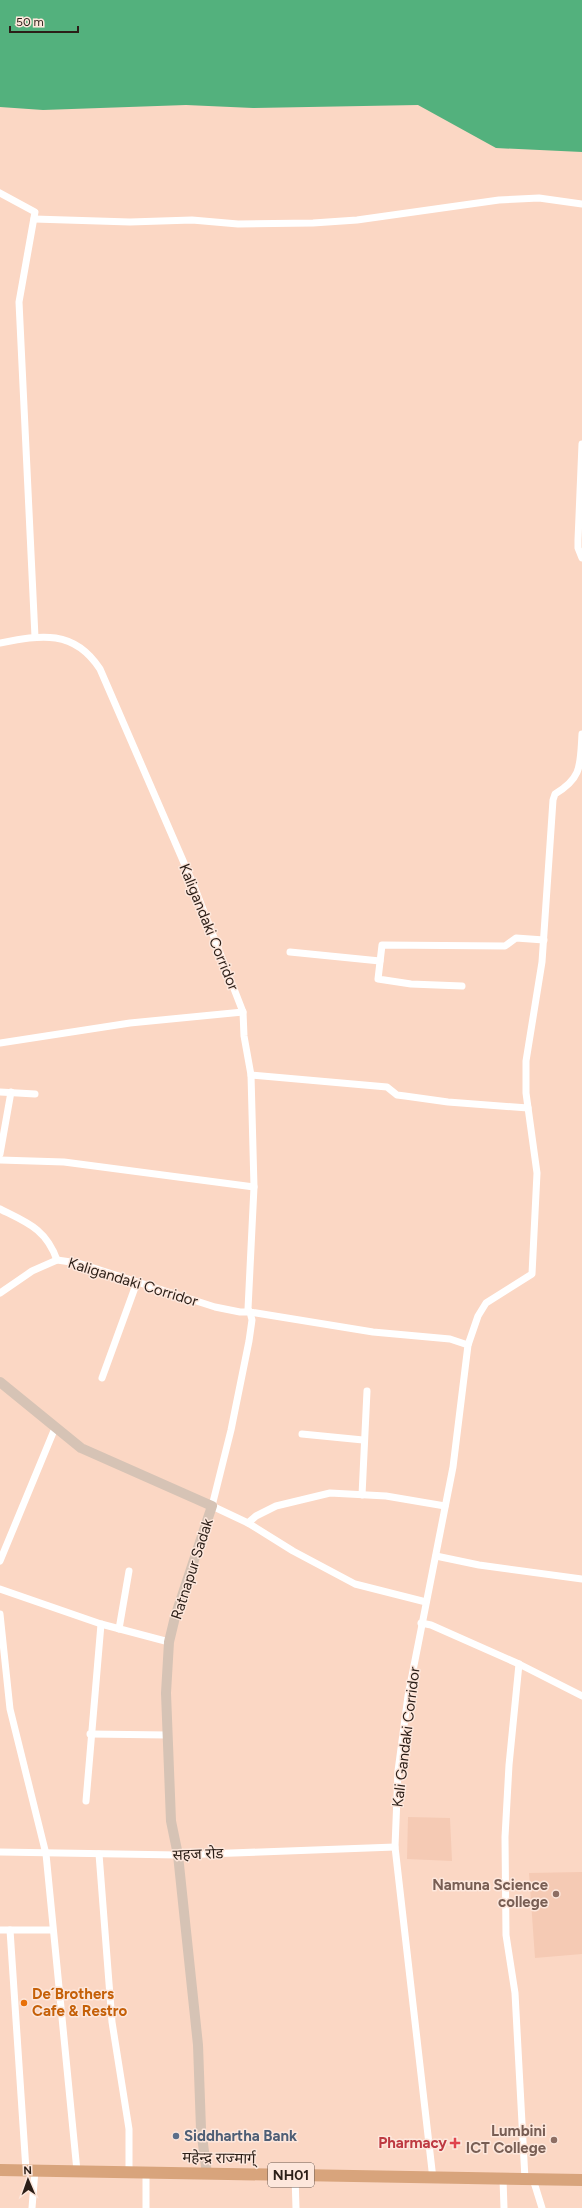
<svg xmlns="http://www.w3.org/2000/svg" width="582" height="2208" font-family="Figtree,'Noto Sans Devanagari',sans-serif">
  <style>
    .built { fill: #f5cab4 }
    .forest { fill: #53b17d }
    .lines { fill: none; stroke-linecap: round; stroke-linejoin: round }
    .minor { stroke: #fff; stroke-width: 7 }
    .secondary { stroke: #d6c3b5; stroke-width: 10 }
    .trunk { stroke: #d8a47c; stroke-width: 12 }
    .education-dot { fill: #8d6e63; stroke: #fde7dc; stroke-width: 1.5 }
    .food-dot { fill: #e8710a; stroke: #fde7dc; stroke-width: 1.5 }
    .service-dot { fill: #5c6f8a; stroke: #fde7dc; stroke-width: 1.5 }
    .health-dot { fill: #e0444e; stroke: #fde7dc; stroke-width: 1.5 }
    .labels { text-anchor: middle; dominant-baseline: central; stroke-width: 3; stroke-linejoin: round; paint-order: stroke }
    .shield { fill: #fde7dc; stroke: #6a5a52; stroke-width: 1 }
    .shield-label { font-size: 14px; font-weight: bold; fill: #2b1e17 }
    .street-label { font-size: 15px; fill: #2b1e17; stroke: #fde7dc }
    .education-label { font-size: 15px; font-weight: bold; fill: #785e54; stroke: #fde7dc; text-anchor: end }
    .food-label { font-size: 15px; font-weight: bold; fill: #c56008; stroke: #fde7dc; text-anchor: start }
    .service-label { font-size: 15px; font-weight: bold; fill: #4e5e75; stroke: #fde7dc; text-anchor: start }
    .health-label { font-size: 15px; font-weight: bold; fill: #be3a42; stroke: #fde7dc; text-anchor: end }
  </style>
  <rect width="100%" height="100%" fill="#fbd7c4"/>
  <g class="built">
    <polygon points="408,1817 450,1818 452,1861 407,1859"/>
    <polygon points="582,1872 582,1954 535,1958 529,1873"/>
  </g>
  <polygon class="forest" points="0,0 582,0 582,152 496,148 418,105 253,108 186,105 43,110 0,107"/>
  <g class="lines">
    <g class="minor">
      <polyline points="0,193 35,212 19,302 35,637"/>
      <polyline points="34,219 130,222 192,220 238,224 313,223 357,220 499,200 539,198 582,204"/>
      <polyline points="582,444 578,540 578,548 582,558"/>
      <path d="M0,643C41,635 74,629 100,669L194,886L243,1012L244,1036L251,1075L254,1187L248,1309L250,1312L373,1332L450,1339L468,1345"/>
      <polyline points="290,952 380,961"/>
      <polyline points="462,986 411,984 378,979 382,945 505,946 516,938 544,940"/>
      <polyline points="0,1043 130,1023 243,1012"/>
      <polyline points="251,1075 387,1087 397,1095 405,1096 448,1102 528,1108"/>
      <polyline points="0,1092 35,1094"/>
      <polyline points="0,1154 11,1092"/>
      <polyline points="0,1160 64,1162 254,1187"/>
      <path d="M0,1209C28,1223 46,1229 57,1260"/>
      <polyline points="0,1293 32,1271 57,1260 78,1263 215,1307 240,1312 250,1312 252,1320 249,1341 231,1430 212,1506 248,1523 293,1551 355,1584 426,1602"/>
      <polyline points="102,1378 137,1282"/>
      <polyline points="302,1434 363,1440"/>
      <polyline points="362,1495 367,1391"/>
      <polyline points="248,1523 256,1516 276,1506 330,1493 386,1496 445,1506"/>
      <polyline points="436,1556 479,1565 582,1579"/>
      <polyline points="0,1561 55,1428"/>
      <polyline points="0,1589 101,1624 169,1642"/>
      <polyline points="0,1614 10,1709 46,1854 77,2171"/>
      <polyline points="421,1623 431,1625 519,1664 582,1696"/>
      <polyline points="119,1629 129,1571"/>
      <polyline points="519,1664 509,1765 505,1837 506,1935 515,1993 525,2179"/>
      <polyline points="90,1734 167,1735"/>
      <polyline points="86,1801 101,1624"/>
      <polyline points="0,1852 178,1855 395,1847"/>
      <polyline points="99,1854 112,2022 129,2129 129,2172"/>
      <polyline points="0,1930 52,1930"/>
      <polyline points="10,1930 26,2170"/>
      <polyline points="295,2175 296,2208"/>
      <path d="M433,2179L395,1847L398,1771L408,1696L453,1467L468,1345L478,1316L486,1303L532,1274L537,1173L526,1093V1061L542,962L553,800L555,794C582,778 580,766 582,734"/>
      <polyline points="503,2179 504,2208"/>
      <polyline points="533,2179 542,2208"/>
      <polyline points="32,2208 35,2170"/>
      <polyline points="146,2208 146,2172"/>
    </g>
    <polyline class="secondary" points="0,1382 81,1448 212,1506 175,1617 169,1642 166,1693 171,1821 178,1855 198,2045 201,2129 207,2174"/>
    <polyline class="trunk" points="0,2170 582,2180"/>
  </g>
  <g class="education-dot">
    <circle cx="556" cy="1894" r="4"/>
    <circle cx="554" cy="2140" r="4"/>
  </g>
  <circle class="food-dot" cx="24" cy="2003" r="4"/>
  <circle class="service-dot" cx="176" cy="2136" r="4"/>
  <path class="health-dot" d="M453 2137h4v4h4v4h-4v4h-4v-4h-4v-4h4z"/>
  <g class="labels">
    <rect class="shield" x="268" y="2163" width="46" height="24" rx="3"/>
    <g class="shield-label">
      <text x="291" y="2175">NH01</text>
    </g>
    <g class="street-label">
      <text transform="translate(209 927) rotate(68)">Kaligandaki Corridor</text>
      <text transform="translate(133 1282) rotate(17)">Kaligandaki Corridor</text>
      <text transform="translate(192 1569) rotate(-72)">Ratnapur Sadak</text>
      <text transform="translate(406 1737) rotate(-83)">Kali Gandaki Corridor</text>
      <text transform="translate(198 1854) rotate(-2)">सहज रोड</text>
      <text transform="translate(219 2158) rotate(1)">महेन्द्र राज्मार्ग्</text>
    </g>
    <g class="education-label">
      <text x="548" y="1885">Namuna Science<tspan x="548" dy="17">college</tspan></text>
      <text x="546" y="2131">Lumbini<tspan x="546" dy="17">ICT College</tspan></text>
    </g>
    <g class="food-label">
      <text x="32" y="1994">De´Brothers<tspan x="32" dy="17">Cafe &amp; Restro</tspan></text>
    </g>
    <g class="service-label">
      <text x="184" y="2136">Siddhartha Bank</text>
    </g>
    <g class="health-label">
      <text x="447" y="2143">Pharmacy</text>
    </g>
  </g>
  <g transform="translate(28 2180) rotate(358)" stroke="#fde7dc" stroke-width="3" paint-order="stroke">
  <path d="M0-3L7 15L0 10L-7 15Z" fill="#2b1e17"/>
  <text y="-6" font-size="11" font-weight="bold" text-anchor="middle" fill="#2b1e17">N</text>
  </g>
  <path d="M10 26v6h68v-6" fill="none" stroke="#2b1e17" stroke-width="2"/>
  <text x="16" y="26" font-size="12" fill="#2b1e17" stroke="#fde7dc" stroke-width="3" paint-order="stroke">50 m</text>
</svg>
